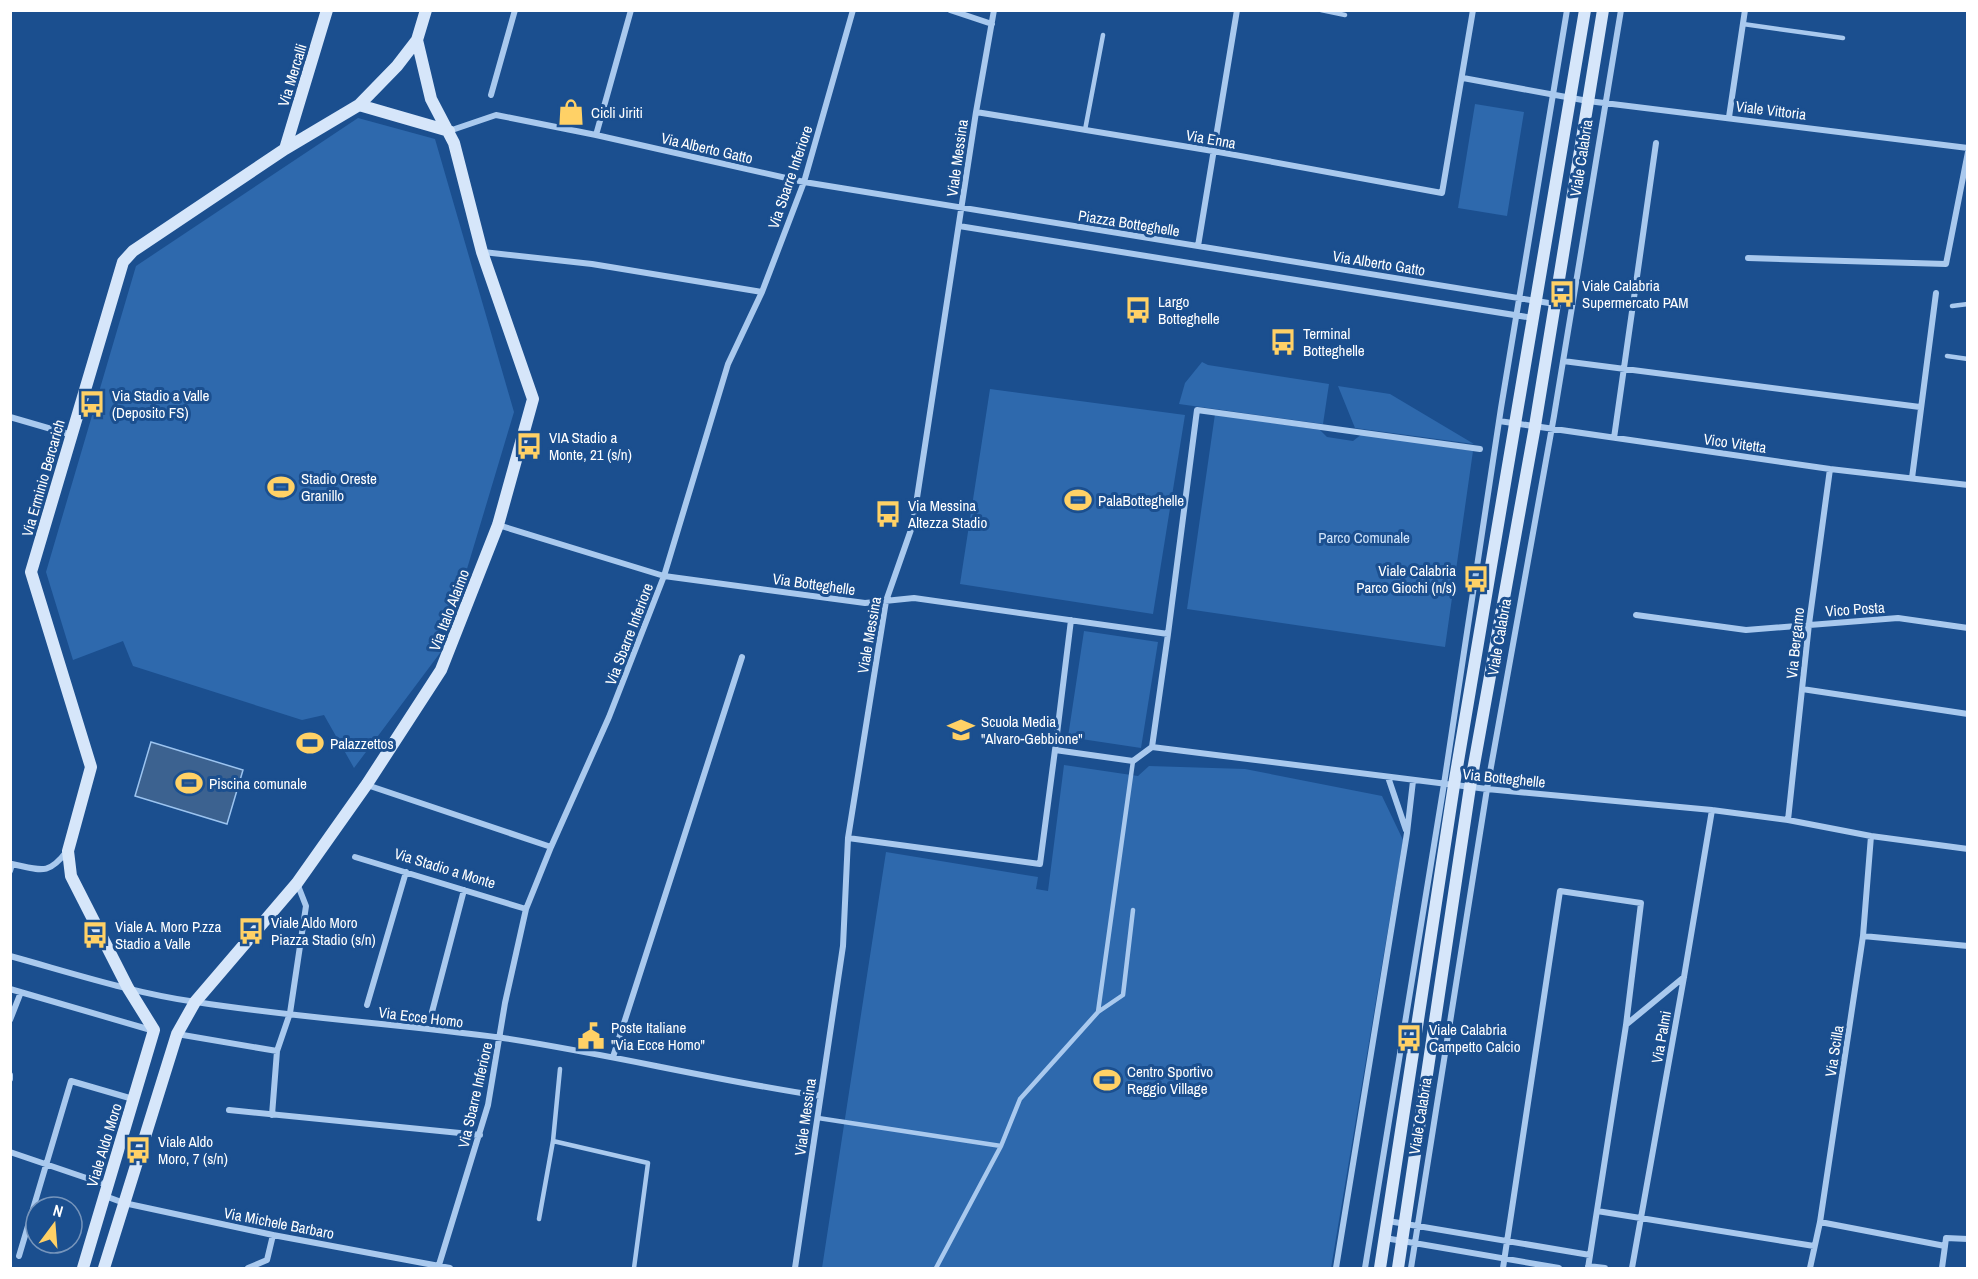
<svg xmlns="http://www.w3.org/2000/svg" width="1978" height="1279" font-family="'Archivo Narrow',sans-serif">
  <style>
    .green { fill: #2e69ad }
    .water { fill: #3c6290; stroke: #9cc4f0; stroke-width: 1.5 }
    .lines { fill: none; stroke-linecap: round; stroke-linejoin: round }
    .lane { stroke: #a9c9ee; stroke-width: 4.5 }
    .street { stroke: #a9c9ee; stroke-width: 6 }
    .secondary { stroke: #d6e6fa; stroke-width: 12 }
    .labels { text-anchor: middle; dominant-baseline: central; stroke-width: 6; stroke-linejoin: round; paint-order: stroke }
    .street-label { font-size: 15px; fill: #fff; stroke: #1b4f8f }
    .poi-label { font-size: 15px; fill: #fff; stroke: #1b4f8f; text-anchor: start }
    .park-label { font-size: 15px; fill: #cfe3fa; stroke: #1b4f8f }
  </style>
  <rect width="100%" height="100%" fill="#1b4f8f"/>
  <!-- green -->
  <path class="green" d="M1475,104L1524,112L1507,216L1458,208Z
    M358,118L435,139L514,412L443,649L354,768L324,715L302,720L133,666L123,641L73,660L46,572L136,266Z
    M1202,362L1208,365L1329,384L1323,424L1179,404L1185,383Z
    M1338,386L1390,394L1474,444L1355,428Z
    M990,389L1185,415L1153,614L960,584Z
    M1215,414L1320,430L1327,437L1353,441L1362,434L1473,451L1445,647L1187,609Z
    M1084,631L1158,642L1141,748L1068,737Z
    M1064,765L1138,776L1149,766L1245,769L1382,796L1403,840L1331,1268H822L886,852L1038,877L1036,889L1048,891Z"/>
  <!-- water -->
  <path class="water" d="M151,742L243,770L227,824L135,796Z"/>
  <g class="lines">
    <!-- lane -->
    <path class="lane" d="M1321,10L1345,15
      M1743,24L1843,38
      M1085,130L1103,35
      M1952,306L1968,304
      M1947,356L1968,359
      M1098,1012L1123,995L1133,910
      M818,1118L1001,1146L1020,1099L1098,1012L1133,761
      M553,1141L648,1163L634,1268
      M539,1219L553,1141L560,1069
      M936,1268L1001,1146"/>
    <!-- street -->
    <path class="street" d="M950,10L992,24
      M1463,78L1588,101L1968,148
      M491,95L515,10
      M976,112L1213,151L1442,193L1473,10
      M1729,117L1745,10
      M449,131L496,115L596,135L804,182L1555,304
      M596,135L631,10
      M959,226L1533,318
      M1198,246L1237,10
      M483,252L592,264L762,292
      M1748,258L1946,264L1968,152
      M1563,361L1920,407
      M10,417L72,435
      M1499,421L1830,469L1968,485
      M1614,438L1656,143
      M1912,478L1936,293
      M498,525L664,576L865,603L914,598L1168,634L1152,747L1487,789L1712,810L1788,820L1871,836L1968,849
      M1636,615L1746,630L1898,618L1968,628
      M1071,620L1055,750L1133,761L1152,747
      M1168,634L1197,410L1480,449
      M1802,689L1968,714
      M1388,777L1406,830
      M367,785L551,847
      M1788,820L1809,624L1830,469
      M848,838L1040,864L1055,750
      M355,857L526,909
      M10,871L12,864C41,870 48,876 67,851
      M1863,936L1968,946
      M10,956C72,973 133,993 196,1002C297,1018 401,1024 503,1038C609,1054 713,1080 820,1096
      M10,989L151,1030
      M367,1005L406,872
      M432,1012L464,890
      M10,1020L21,992
      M1627,1024L1684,977
      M177,1034L277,1051L290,1013L306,906L297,883
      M613,1057L742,657
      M10,1075V1079
      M229,1110L480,1135
      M272,1115L277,1051
      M10,1152L107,1185
      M105,1196L124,1203L273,1235L450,1268
      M1597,1211L1814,1246
      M1388,1221L1590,1255
      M1820,1222L1945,1246L1942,1268
      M1385,1238L1559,1268
      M1945,1246L1946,1238L1968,1239
      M19,1256L71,1081L133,1099
      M1588,1266L1605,1268
      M248,1268L267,1260L273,1235
      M438,1268L488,1105L505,1003L526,909L551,847L609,717L664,576L728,364L762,292L804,182L853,10
      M795,1268L843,946L848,838L886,601L913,524L976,112L994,10
      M1336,1268L1407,833L1413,781
      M1365,1268L1444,784L1501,408L1567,10
      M1411,1268L1487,789L1554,416L1621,10
      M1503,1268L1560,891L1641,903L1626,1025L1588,1268
      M1632,1268L1684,977L1712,810
      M1810,1268L1820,1222L1863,936L1871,836"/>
    <!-- secondary -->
    <path class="secondary" d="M359,105L449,131
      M285,149L327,10
      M154,1030L128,988L71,876L68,851L91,767L31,572L123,262L133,251L285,149L359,105L397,66L417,40L426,10
      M83,1268L154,1030
      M104,1268L177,1034L195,1002L297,883L367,784L441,670L498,525L533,399L482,252L454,143L431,99L417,40
      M1380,1268L1454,785L1585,10
      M1398,1268L1470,787L1535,426L1603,10"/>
  </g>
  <!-- icons -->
  <defs>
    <symbol id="shop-bare" viewBox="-9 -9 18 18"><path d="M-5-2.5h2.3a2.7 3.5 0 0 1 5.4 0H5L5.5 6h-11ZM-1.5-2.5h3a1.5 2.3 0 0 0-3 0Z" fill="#ffd166" stroke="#1b4f8f" stroke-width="2.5" paint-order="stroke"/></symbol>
    <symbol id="bus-bare" viewBox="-9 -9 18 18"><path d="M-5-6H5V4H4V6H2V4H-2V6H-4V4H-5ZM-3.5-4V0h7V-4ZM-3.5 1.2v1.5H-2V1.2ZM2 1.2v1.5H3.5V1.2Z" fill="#ffd166" stroke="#1b4f8f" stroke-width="2.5" paint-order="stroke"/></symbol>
    <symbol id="stadium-bare" viewBox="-9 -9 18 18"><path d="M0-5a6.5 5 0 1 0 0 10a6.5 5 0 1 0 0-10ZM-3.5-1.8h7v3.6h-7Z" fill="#ffd166" stroke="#1b4f8f" stroke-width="2.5" paint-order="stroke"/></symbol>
    <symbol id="school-bare" viewBox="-9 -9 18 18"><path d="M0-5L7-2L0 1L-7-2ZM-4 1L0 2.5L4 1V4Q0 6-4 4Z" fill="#ffd166" stroke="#1b4f8f" stroke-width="2.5" paint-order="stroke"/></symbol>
    <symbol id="civic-bare" viewBox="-9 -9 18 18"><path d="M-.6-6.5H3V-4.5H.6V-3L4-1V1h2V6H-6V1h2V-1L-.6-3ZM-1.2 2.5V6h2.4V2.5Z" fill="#ffd166" stroke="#1b4f8f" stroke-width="2.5" paint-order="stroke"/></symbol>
  </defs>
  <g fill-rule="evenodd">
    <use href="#shop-bare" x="552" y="93" width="38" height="38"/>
    <use href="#bus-bare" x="1543" y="275" width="38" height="38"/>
    <use href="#bus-bare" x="1119" y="291" width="38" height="38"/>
    <use href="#bus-bare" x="1264" y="323" width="38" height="38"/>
    <use href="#bus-bare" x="73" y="385" width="38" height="38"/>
    <use href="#bus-bare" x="510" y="427" width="38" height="38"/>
    <use href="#stadium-bare" x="262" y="468" width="38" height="38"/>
    <use href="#stadium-bare" x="1059" y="481" width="38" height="38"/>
    <use href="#bus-bare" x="869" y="495" width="38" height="38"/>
    <use href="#bus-bare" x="1457" y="560" width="38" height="38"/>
    <use href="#school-bare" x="942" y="711" width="38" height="38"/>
    <use href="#stadium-bare" x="291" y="724" width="38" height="38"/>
    <use href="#stadium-bare" x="170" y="764" width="38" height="38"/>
    <use href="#bus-bare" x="232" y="912" width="38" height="38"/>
    <use href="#bus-bare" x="76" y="916" width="38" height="38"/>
    <use href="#civic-bare" x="572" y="1017" width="38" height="38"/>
    <use href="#bus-bare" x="1390" y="1019" width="38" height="38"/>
    <use href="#stadium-bare" x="1088" y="1061" width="38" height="38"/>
    <use href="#bus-bare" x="119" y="1131" width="38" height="38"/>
  </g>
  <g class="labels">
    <!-- street labels -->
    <g class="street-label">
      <text transform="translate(292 75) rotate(-73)">Via Mercalli</text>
      <text transform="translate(1771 110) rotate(7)">Viale Vittoria</text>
      <text transform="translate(1211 139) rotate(10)">Via Enna</text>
      <text transform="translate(707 148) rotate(13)">Via Alberto Gatto</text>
      <text transform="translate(957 158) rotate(-82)">Viale Messina</text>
      <text transform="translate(1581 158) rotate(-81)">Viale Calabria</text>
      <text transform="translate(790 177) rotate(-71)">Via Sbarre Inferiore</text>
      <text transform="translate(1129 223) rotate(9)">Piazza Botteghelle</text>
      <text transform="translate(1379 263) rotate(9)">Via Alberto Gatto</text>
      <text transform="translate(1735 443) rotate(8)">Vico Vitetta</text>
      <text transform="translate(43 478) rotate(-74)">Via Erminio Bercarich</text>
      <text transform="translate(814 584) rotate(8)">Via Botteghelle</text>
      <text transform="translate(1855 609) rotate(-4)">Vico Posta</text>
      <text transform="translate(449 610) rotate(-69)">Via Italo Alaimo</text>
      <text transform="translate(629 634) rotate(-69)">Via Sbarre Inferiore</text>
      <text transform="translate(869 635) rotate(-80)">Viale Messina</text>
      <text transform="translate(1499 637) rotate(-80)">Viale Calabria</text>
      <text transform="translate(1795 643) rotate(-84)">Via Bergamo</text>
      <text transform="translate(1504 778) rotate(6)">Via Botteghelle</text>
      <text transform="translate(445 868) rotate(17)">Via Stadio a Monte</text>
      <text transform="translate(421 1017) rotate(7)">Via Ecce Homo</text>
      <text transform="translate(1661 1037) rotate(-80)">Via Palmi</text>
      <text transform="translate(1834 1051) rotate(-81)">Via Scilla</text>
      <text transform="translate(475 1095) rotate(-77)">Via Sbarre Inferiore</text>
      <text transform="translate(1420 1116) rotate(-81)">Viale Calabria</text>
      <text transform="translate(805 1117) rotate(-82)">Viale Messina</text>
      <text transform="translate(104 1145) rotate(-73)">Viale Aldo Moro</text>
      <text transform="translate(279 1223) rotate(11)">Via Michele Barbaro</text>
    </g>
    <!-- poi labels -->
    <g class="poi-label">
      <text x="591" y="112">Cicli Jiriti</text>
      <text x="1582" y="285">Viale Calabria<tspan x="1582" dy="17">Supermercato PAM</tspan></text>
      <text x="1158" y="301">Largo<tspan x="1158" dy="17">Botteghelle</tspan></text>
      <text x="1303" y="333">Terminal<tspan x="1303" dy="17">Botteghelle</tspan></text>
      <text x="112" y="395">Via Stadio a Valle<tspan x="112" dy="17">(Deposito FS)</tspan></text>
      <text x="549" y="437">VIA Stadio a<tspan x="549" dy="17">Monte, 21 (s/n)</tspan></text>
      <text x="301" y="478">Stadio Oreste<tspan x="301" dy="17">Granillo</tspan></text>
      <text x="1098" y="500">PalaBotteghelle</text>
      <text x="908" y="505">Via Messina<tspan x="908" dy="17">Altezza Stadio</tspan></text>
      <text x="1456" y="570" text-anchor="end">Viale Calabria<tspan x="1456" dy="17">Parco Giochi (n/s)</tspan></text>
      <text x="981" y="721">Scuola Media<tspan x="981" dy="17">"Alvaro-Gebbione"</tspan></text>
      <text x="330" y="743">Palazzettos</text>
      <text x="209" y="783">Piscina comunale</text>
      <text x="271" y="922">Viale Aldo Moro<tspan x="271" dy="17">Piazza Stadio (s/n)</tspan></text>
      <text x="115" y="926">Viale A. Moro P.zza<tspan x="115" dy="17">Stadio a Valle</tspan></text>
      <text x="611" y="1027">Poste Italiane<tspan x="611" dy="17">"Via Ecce Homo"</tspan></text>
      <text x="1429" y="1029">Viale Calabria<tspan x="1429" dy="17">Campetto Calcio</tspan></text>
      <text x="1127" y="1071">Centro Sportivo<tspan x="1127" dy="17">Reggio Village</tspan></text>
      <text x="158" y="1141">Viale Aldo<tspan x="158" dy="17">Moro, 7 (s/n)</tspan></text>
    </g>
    <!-- park labels -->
    <g class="park-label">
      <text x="1364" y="537">Parco Comunale</text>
    </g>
  </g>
  <!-- border -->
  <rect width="1978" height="1279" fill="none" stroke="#ffffff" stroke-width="24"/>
  <!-- north arrow -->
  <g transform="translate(54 1225) rotate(16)"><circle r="28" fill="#1b4f8f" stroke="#7695bc" stroke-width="1.5"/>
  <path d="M0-4.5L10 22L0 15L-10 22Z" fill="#ffd166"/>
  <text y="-9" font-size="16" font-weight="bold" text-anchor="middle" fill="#ffffff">N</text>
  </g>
</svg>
